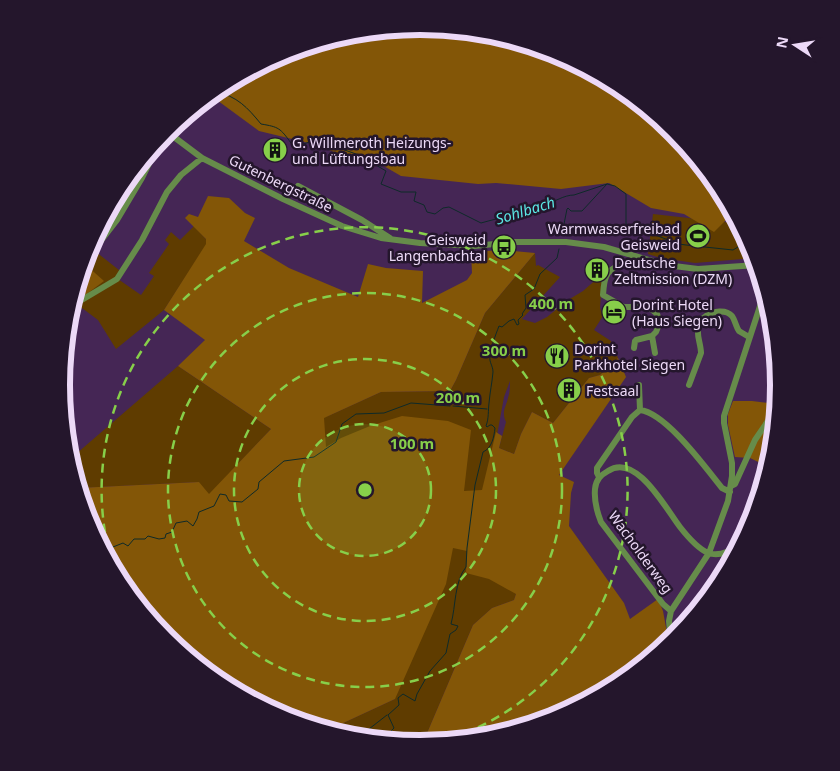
<svg xmlns="http://www.w3.org/2000/svg" width="840" height="771" font-family="'Noto Sans',sans-serif">
  <style>
    .green { fill: #5f3c00 }
    .forest { fill: #835607 }
    .lines { fill: none; stroke-linecap: round; stroke-linejoin: round }
    .stream { stroke: #0e2a29; stroke-width: 1 }
    .minor { stroke: #668c4a; stroke-width: 6 }
    .ring { fill: none; stroke: #87cf4a; stroke-width: 2.5; stroke-dasharray: 9 6 }
    .labels { text-anchor: middle; dominant-baseline: central; stroke-width: 5; stroke-linejoin: round; paint-order: stroke }
    .poi-label { font-size: 14px; fill: #ecd9f7; stroke: #24162c; text-anchor: start }
    .street-label { font-size: 14px; fill: #ecd9f7; stroke: #24162c }
    .water-label { font-size: 15px; font-style: italic; fill: #5be7e4; stroke: #24162c }
    .rim { fill: none; stroke: #ecd9f7; stroke-width: 6 }
    .centre { fill: #87cf4a; stroke: #24162c; stroke-width: 2.5 }
    .ring-label { font-size: 15px; text-anchor: middle; font-weight: bold; fill: #87cf4a; stroke: #24162c; stroke-width: 5; stroke-linejoin: round; paint-order: stroke }
  </style>
  <rect width="100%" height="100%" fill="#452655"/>
  <!-- green -->
  <path class="green" d="M653,214L733,223L737,221L752,248L755,258L695,263L661,258L648,254Z
    M194,226L206,239L207,244L164,310L116,349L98,320L74,302L71,304L76,288L84,295L85,265L82,269L90,245L91,248L119,270L118,279L141,295L154,276L149,273L169,244L165,240L171,232L180,240Z
    M535,253L536,266L538,265L560,277L522,319L535,323L547,317L568,300L583,291L599,277L602,280L600,308L603,316L594,330L611,341L618,358L600,375L589,378L553,423L532,412L521,434L514,454L499,448L506,422C501,412 506,407 508,398C510,392 510,386 510,381L504,397L495,446L516,594L514,600L492,608L473,625L422,745L350,738L326,731L395,699L218,536L199,482L78,488L69,460L178,366L271,429L224,479L289,425L328,416L381,392L450,391L456,380L485,313Z"/>
  <!-- forest -->
  <path class="forest" d="M420,26L490,33L506,38L508,45L539,48L558,54L620,87L674,132L719,186L733,213L714,232L684,214L651,208L609,183L561,189L496,183L478,184L401,176L382,165L370,167L317,145L259,131L210,95L221,87L283,53L350,33Z
    M208,196L229,198L245,213L255,218L244,241L289,268L358,297L368,264L386,268L423,271L422,303L467,280L472,273L471,252L501,250L535,253L485,313L456,380L450,391L381,392L324,418L326,447L341,438L370,426L402,416L448,421L471,430L464,491L482,490L496,432L502,436L499,448L514,454L521,434L532,412L553,423L589,378L600,375L618,358L626,377L559,475L574,482L571,493L569,526L624,603L630,619L658,599L663,611L669,644L619,684L557,718L490,738L422,745L473,625L492,608L514,600L516,594L489,579L466,573L467,551L453,548L446,584L395,699L326,731L282,717L220,684L166,639L121,585L98,542L105,538L91,528L88,523L78,488L199,482L209,494L271,429L178,366L205,340L164,310L206,244V239L185,218L189,214L198,217Z
    M86,265L104,281L84,296L76,288L82,269Z
    M733,401H752L777,404L772,456L769,467L750,458L735,457L728,425V414Z"/>
  <g class="lines">
    <!-- stream -->
    <path class="stream" d="M215,91C238,97 247,107 261,124C279,127 280,128 291,143L300,145L316,140L359,155L386,171L381,184L401,192H416L414,201L424,205L427,212L435,214L443,208L449,207L481,223C502,217 524,213 545,205C554,202 564,195 574,195L607,184L615,186L626,194V224L679,244L686,245L733,250L743,244
      M562,234L567,209L568,208L571,211H582L607,184
      M453,406L487,409
      M103,551L123,543L128,546L134,539H145L148,536L159,539L165,538L166,534L172,532L176,523L187,521L193,526L197,519L199,512L214,506L220,494L226,495L229,501L242,502L258,489L259,482L284,461L314,457L336,442L342,424L356,414L384,413L411,403L450,406
      M363,739L369,729L387,715
      M388,742L390,732L394,728L388,715L399,705L398,698L403,694L415,701L417,694L430,671L446,653L450,634L456,630L458,626L451,624C456,606 454,582 466,567L467,548L475,485L483,452C492,448 494,437 495,428L492,425H490L487,427L486,426C489,418 488,411 489,403C490,392 492,383 493,372C493,366 489,362 490,357C490,349 496,334 499,326L502,327L509,321L514,319L517,325L519,324L518,320L523,315L522,314L526,308L525,295L534,289L540,274L557,258L559,249"/>
    <!-- minor -->
    <path class="minor" d="M166,131L202,158L283,199L342,226L381,238L420,243L474,246L514,242H566L604,247L666,265L698,269L757,265
      M298,186L362,220L390,238
      M83,264L117,220L142,178L162,137
      M71,306L75,304L117,279L142,240L167,192L181,175L202,158
      M652,336L655,353
      M634,348L635,341L636,340L652,336L656,332L660,322L657,314L649,307H624L603,295C604,283 604,271 618,266C620,265 623,263 625,264C633,264 635,268 645,267L648,260
      M639,385L640,410C666,413 705,467 722,488L730,492
      M689,385L701,353C701,345 697,337 698,329C698,323 701,319 706,316C713,311 726,309 732,316C735,320 736,327 739,331C742,333 746,335 749,337
      M599,477L597,473V468L632,417L640,410
      M731,486L735,484L755,440L774,412L777,411
      M671,611L663,604L601,522C597,512 594,500 595,489C596,479 601,475 608,471C636,452 666,509 680,527C687,536 697,548 708,553C720,557 731,551 740,545
      M671,642L669,621L671,611L709,553L728,501L732,476V463L724,423V416L765,291"/>
  </g>
  <!-- distance rings -->
  <circle cx="365" cy="490" r="66" fill="#87cf4a" fill-opacity=".12"/>
  <g class="ring">
    <circle cx="365" cy="490" r="66"/>
    <circle cx="365" cy="490" r="131"/>
    <circle cx="365" cy="490" r="197"/>
    <path d="M116 576A263 263 0 1 1 437 743"/>
  </g>
  <!-- icons -->
  <defs>
    <symbol id="building-disc" viewBox="-11 -11 22 22"><circle r="9.5" fill="#87cf4a" stroke="#24162c"/><path d="M-4-6H4V6H1V3H-1V6H-4ZM-2.5-4.3h1.7v1.8h-1.7ZM.8-4.3h1.7v1.8H.8ZM-2.5-1h1.7V.8h-1.7ZM.8-1h1.7V.8H.8Z" fill="#111"/></symbol>
    <symbol id="stadium-disc" viewBox="-11 -11 22 22"><circle r="9.5" fill="#87cf4a" stroke="#24162c"/><path d="M0-5a6.5 5 0 1 0 0 10a6.5 5 0 1 0 0-10ZM-3.5-1.8h7v3.6h-7Z" fill="#111"/></symbol>
    <symbol id="bus-disc" viewBox="-11 -11 22 22"><circle r="9.5" fill="#87cf4a" stroke="#24162c"/><path d="M-5-6H5V4H4V6H2V4H-2V6H-4V4H-5ZM-3.5-4V0h7V-4ZM-3.5 1.2v1.5H-2V1.2ZM2 1.2v1.5H3.5V1.2Z" fill="#111"/></symbol>
    <symbol id="hotel-disc" viewBox="-11 -11 22 22"><circle r="9.5" fill="#87cf4a" stroke="#24162c"/><path d="M-6-4.5h1.5V1H6V5H4.5V3h-9V5H-6ZM-4 0a1.8 1.8 0 1 1 3.6 0ZM.5 0V-2.5h3Q6-2.5 6 0Z" fill="#111"/></symbol>
    <symbol id="restaurant-disc" viewBox="-11 -11 22 22"><circle r="9.5" fill="#87cf4a" stroke="#24162c"/><path d="M-5-6h1v4h1v-4h1v4h1v-4h1v5L-1.5 .5V6h-2V.5L-5-1ZM5-6V6H3V1.5H1.5Q1.5-4 5-6Z" fill="#111"/></symbol>
  </defs>
  <g fill-rule="evenodd">
    <use href="#building-disc" x="261" y="136" width="28" height="28"/>
    <use href="#stadium-disc" x="684" y="222" width="28" height="28"/>
    <use href="#bus-disc" x="490" y="233" width="28" height="28"/>
    <use href="#building-disc" x="583" y="256" width="28" height="28"/>
    <use href="#hotel-disc" x="600" y="298" width="28" height="28"/>
    <use href="#restaurant-disc" x="543" y="342" width="28" height="28"/>
    <use href="#building-disc" x="555" y="376" width="28" height="28"/>
  </g>
  <g class="labels">
    <!-- poi labels -->
    <g class="poi-label">
      <text x="292" y="142">G. Willmeroth Heizungs-<tspan x="292" dy="16">und Lüftungsbau</tspan></text>
      <text x="680" y="228" text-anchor="end">Warmwasserfreibad<tspan x="680" dy="16">Geisweid</tspan></text>
      <text x="486" y="239" text-anchor="end">Geisweid<tspan x="486" dy="16">Langenbachtal</tspan></text>
      <text x="614" y="262">Deutsche<tspan x="614" dy="16">Zeltmission (DZM)</tspan></text>
      <text x="632" y="304">Dorint Hotel<tspan x="632" dy="16">(Haus Siegen)</tspan></text>
      <text x="574" y="348">Dorint<tspan x="574" dy="16">Parkhotel Siegen</tspan></text>
      <text x="586" y="390">Festsaal</text>
    </g>
    <!-- street labels -->
    <g class="street-label">
      <text transform="translate(281 183) rotate(26)">Gutenbergstraße</text>
      <text transform="translate(641 552) rotate(54)">Wacholderweg</text>
    </g>
    <!-- water labels -->
    <g class="water-label">
      <text transform="translate(525 210) rotate(-17)">Sohlbach</text>
    </g>
  </g>
  <!-- crop -->
  <path d="M0 0H840V771H0ZM70 385a350 350 0 1 1 700 0a350 350 0 1 1-700 0Z" fill="#24162c" fill-rule="evenodd"/>
  <path class="rim" d="M70 385a350 350 0 1 1 700 0a350 350 0 1 1-700 0Z"/>
  <circle cx="365" cy="490" r="8" class="centre"/>
  <g class="ring-label">
    <text x="551" y="309">400 m</text>
    <text x="504" y="356">300 m</text>
    <text x="458" y="403">200 m</text>
    <text x="412" y="449">100 m</text>
  </g>
  <!-- north arrow -->
  <g transform="translate(795 45) rotate(282)" stroke="#24162c" stroke-width="4" paint-order="stroke">
  <path d="M0-4L9 19L0 12L-9 19Z" fill="#ecd9f7"/>
  <text y="-8" font-size="14" font-weight="bold" text-anchor="middle" fill="#ecd9f7">N</text>
  </g>
</svg>
